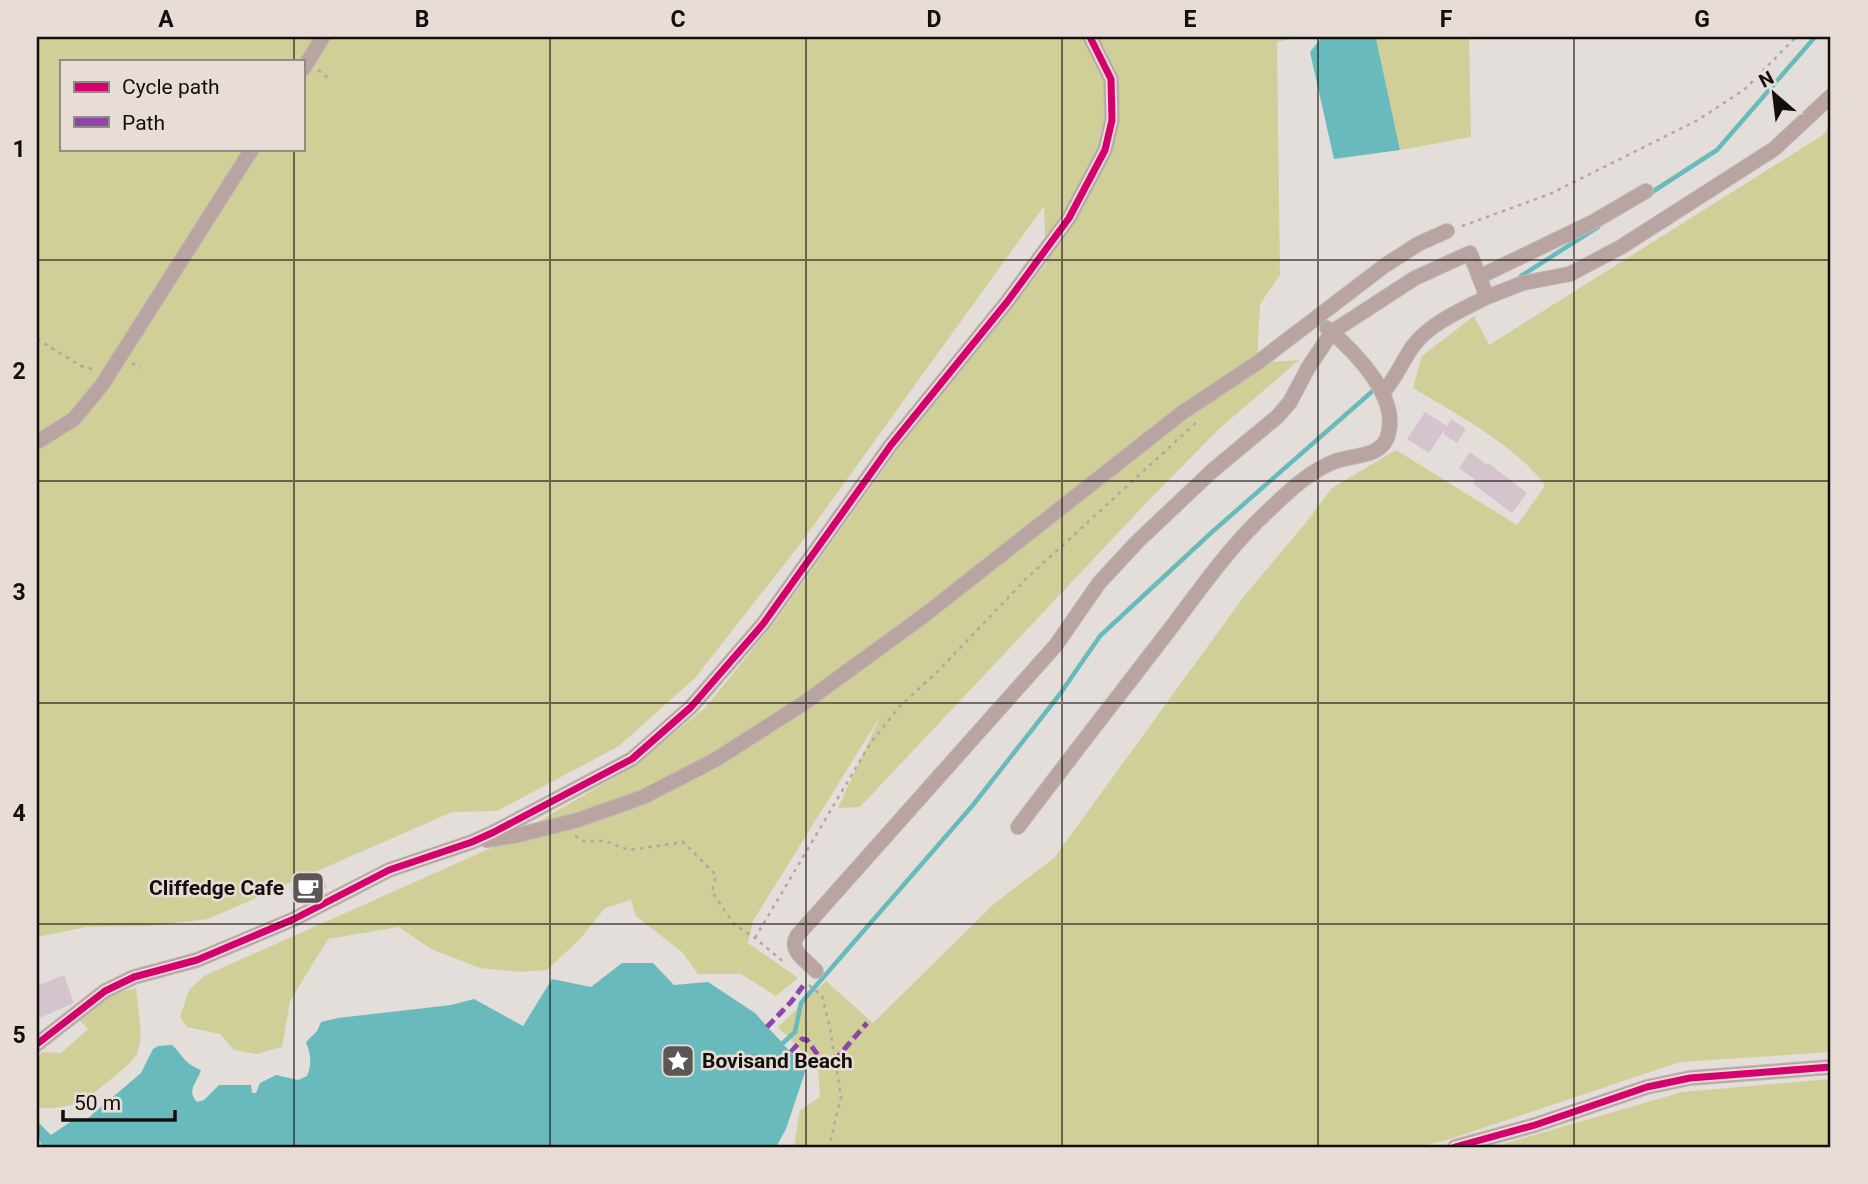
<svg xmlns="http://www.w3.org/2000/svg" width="1868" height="1184" font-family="Roboto,sans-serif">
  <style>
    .green { fill: #d0cf97; fill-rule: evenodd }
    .water { fill: #68babd }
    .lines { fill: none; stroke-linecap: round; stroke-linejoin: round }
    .stream { stroke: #68babd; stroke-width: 4.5 }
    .building { fill: #d5c3cd }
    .minor-casing { stroke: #beb9b6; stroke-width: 16 }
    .path { stroke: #b4a6a4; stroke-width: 2.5; stroke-dasharray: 3.5 5; stroke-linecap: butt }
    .minor { stroke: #baa4a1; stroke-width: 14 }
    .quiet { stroke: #8e44ad; stroke-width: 5; stroke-dasharray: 10 5; stroke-linecap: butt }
    .cycleway-casing { stroke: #e8ddd6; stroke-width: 11 }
    .cycleway { stroke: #d6006c; stroke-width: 7 }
    .grid { fill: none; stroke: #130f0d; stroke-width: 2; stroke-opacity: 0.55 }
    .labels { text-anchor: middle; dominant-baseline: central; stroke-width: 5; stroke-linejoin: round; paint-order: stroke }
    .poi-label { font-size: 21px; font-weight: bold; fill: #130f0d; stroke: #e8ddd6; text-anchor: end }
    .neatline { fill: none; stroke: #130f0d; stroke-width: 2.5 }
    .grid-label { font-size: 23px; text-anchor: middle; font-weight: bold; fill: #130f0d }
  </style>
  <rect width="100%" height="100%" fill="#e4deda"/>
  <!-- green -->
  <path class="green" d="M37,37H1297L1277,42L1280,275L1260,304L1257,363L1299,360L1219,429L1149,500L860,807L838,808L881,715L753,921L748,943L798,978L776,996L741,974H698L682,952L636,916L631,900L605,908L580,939L547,970L519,972L480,968L431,949L399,927L328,939L290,1001L282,1047L256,1054L234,1050L220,1034L187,1027L180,1017L189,990L204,976L500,844L631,768L705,708L775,622L902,444L1046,264L1044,206L801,543L695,678L619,746L497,811L452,812L208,919L147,926L87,927L37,937ZM61,61H303V149H61Z
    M1374,37H1469L1471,137L1400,150Z
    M1831,124V1052L1680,1062L1444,1141L1416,1147H794L800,1110L820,1097L818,1067L778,1027L826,981L873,1023L995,903L1054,858L1245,595L1304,525L1332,488L1396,450L1517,525L1545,486C1520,448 1453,412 1413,388L1422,356L1474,316L1489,345L1823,135Z
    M136,988C137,1007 145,1036 137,1054C132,1064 88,1099 77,1103C65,1107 52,1109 39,1108L37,1112V1059L42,1052L61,1053L88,1029L79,1020L114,994Z
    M1831,1079V1147H1493L1682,1092Z"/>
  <!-- water -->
  <path class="water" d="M1322,37H1374L1376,39L1400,150L1334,159L1310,52Z
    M622,963H653L674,985L708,982L755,1013L806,1069L786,1129L776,1147H42L37,1132L38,1122L51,1135L76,1118L87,1119L141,1073L153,1049L158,1046L172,1045C186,1058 181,1061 201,1070C197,1083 186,1090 197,1102L204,1100L219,1085H251L252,1093H256L260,1083L276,1075L298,1080L307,1076C312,1064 311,1055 306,1042L317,1031L321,1022L338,1018L451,1005L474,999L523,1026L552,979L591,987Z"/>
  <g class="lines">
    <!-- stream -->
    <path class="stream" d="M1649,194L1717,150L1815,37
      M1521,276L1598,227
      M783,1043L795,1032L801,1003L973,805L1060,694L1100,636L1212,532L1375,389"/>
  </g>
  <!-- building -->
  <path class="building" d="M1425,412L1447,426L1429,453L1407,439Z
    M1451,419L1466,429L1457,443L1443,434Z
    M1470,452L1487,465L1488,463L1527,493L1512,513L1473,484L1476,480L1459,468Z
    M321,874L327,887L296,901L290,888Z
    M64,975L74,1003L37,1019V986Z"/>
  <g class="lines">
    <defs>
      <path id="minor" d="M303,69L323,37
        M1479,277L1593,222L1646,191
        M1383,392C1396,379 1402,361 1413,346C1430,323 1462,310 1487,297
        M37,442L74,419L102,385L252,149
        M1018,827C1067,762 1117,698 1167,633C1199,591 1229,547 1268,511C1288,492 1309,471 1336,461C1352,455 1380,457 1387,438C1402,398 1354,351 1327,328
        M487,840L518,835L578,820L643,797L715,760L804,703L926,614L1183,412L1257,363L1384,266L1418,244L1447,231
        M816,971C807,961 788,951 797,936L1056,645L1099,583L1138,541L1212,471L1278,416L1290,402L1308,368L1332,332L1415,278L1470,253L1487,297L1523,283L1570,274L1621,247L1774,149L1831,96
        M37,1044L105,991L134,977L197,960L294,919L389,870L472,842L494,832L632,759L691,707L763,624L891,445L1007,302L1069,218L1105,150L1112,120L1111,79L1090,37
        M1455,1147L1535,1125L1647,1087L1690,1078L1831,1067"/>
    </defs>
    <!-- minor casing -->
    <use href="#minor" class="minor-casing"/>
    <!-- path -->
    <path class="path" d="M318,70L331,80
      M1462,226L1550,194L1698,120L1745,89L1796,37
      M37,339L81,366L96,370
      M132,363L140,368
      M575,836L583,841H605L629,850L683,842L716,875L712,892L734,924L755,938L786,964
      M755,938L870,744L900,706L936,673L1026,579L1198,421
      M809,985L822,996L830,1028L841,1097L829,1147"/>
    <!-- minor -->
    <use href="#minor" class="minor"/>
    <!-- quiet -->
    <path class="quiet" d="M767,1027L791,1002L806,982
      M791,1052L802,1039L807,1040L823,1062L835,1060L867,1023"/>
    <defs>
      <path id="cycleway" d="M37,1044L105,991L134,977L197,960L294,919L389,870L472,842L494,832L632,759L691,707L763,624L891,445L1007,302L1069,218L1105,150L1112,120L1111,79L1090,37
        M1455,1147L1535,1125L1647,1087L1690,1078L1831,1067"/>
    </defs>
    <!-- cycleway casing -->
    <use href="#cycleway" class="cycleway-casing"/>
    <!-- cycleway -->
    <use href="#cycleway" class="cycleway"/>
  </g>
  <!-- grid -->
  <path class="grid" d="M294,37V61M550,37V1147M806,37V1147M1062,37V1147M1318,37V1147M1574,37V1147M294,149V1147M37,260H1831M37,481H1831M37,703H1831M37,924H1831"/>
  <!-- icons -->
  <defs>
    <symbol id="cafe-square" viewBox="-11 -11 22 22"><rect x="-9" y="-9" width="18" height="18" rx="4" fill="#5c5755" stroke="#e8ddd6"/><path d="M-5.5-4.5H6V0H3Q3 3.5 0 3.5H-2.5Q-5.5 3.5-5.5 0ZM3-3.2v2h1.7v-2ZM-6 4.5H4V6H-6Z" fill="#fff"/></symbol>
    <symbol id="sight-square" viewBox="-11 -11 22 22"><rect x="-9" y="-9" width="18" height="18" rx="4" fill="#5c5755" stroke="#e8ddd6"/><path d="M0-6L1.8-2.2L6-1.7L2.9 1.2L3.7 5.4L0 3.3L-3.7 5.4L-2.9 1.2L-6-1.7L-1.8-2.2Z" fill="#fff"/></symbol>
  </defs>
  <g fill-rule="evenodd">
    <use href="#cafe-square" x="289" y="869" width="38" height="38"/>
    <use href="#sight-square" x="659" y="1042" width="38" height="38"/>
  </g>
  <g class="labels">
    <!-- poi labels -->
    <g class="poi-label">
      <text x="284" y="888">Cliffedge Cafe</text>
      <text x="702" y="1061" text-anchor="start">Bovisand Beach</text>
    </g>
  </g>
  <!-- border -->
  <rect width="1868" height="1184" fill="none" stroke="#e8ddd6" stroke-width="77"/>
  <!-- legend -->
  <rect x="60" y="60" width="245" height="91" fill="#e8ddd6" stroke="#938b86" stroke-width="2"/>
  <rect x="74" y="82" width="35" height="10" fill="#d6006c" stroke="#938b86" stroke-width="2"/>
  <text x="122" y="94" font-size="21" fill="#130f0d">Cycle path</text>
  <rect x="74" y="117" width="35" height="10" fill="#8e44ad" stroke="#938b86" stroke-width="2"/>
  <text x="122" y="130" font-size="21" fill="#130f0d">Path</text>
  <!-- north arrow -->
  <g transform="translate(1774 94) rotate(332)" stroke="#e8ddd6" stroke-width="5" paint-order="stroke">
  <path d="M0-5L12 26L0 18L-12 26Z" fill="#130f0d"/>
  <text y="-10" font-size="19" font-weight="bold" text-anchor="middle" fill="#130f0d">N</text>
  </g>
  <!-- scale -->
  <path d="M63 1110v10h112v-10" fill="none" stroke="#130f0d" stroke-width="3.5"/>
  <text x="74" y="1110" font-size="21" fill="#130f0d" stroke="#e8ddd6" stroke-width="5" paint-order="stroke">50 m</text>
  <rect x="38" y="38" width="1791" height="1108" class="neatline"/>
  <g class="grid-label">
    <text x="166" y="27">A</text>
    <text x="422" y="27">B</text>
    <text x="678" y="27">C</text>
    <text x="934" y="27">D</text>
    <text x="1190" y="27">E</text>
    <text x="1446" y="27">F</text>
    <text x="1702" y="27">G</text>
    <text x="19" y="157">1</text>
    <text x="19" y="379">2</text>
    <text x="19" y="600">3</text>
    <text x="19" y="821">4</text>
    <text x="19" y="1043">5</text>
  </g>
</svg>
